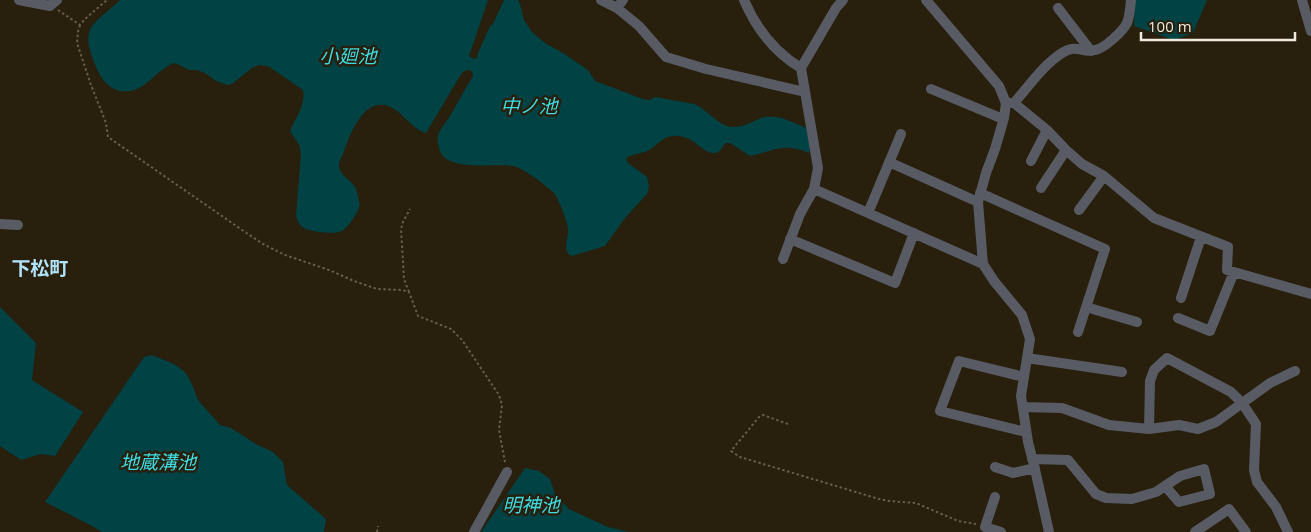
<svg xmlns="http://www.w3.org/2000/svg" width="1311" height="532" font-family="'Open Sans','Noto Sans JP',sans-serif">
  <style>
    .water { fill: #014244 }
    .lines { fill: none; stroke-linecap: round; stroke-linejoin: round }
    .path { stroke: #655d4d; stroke-width: 2; stroke-dasharray: 2.5 2.5; stroke-linecap: butt }
    .street { stroke: #585b64; stroke-width: 10 }
    .labels { text-anchor: middle; dominant-baseline: central; stroke-width: 5; stroke-linejoin: round; paint-order: stroke }
    .water-label { font-size: 19px; font-style: italic; fill: #3cdce2; stroke: #281f0d }
    .neighbourhood-label { font-size: 19px; font-weight: bold; fill: #b1e3f9; stroke: #281f0d }
  </style>
  <rect width="100%" height="100%" fill="#281f0d"/>
  <!-- water -->
  <path class="water" d="M120,0H488L469,56L474,59L477,58L478,53L490,26L493,24L504,0H518L520,4L524,20L532,32L545,43L563,53L588,70L595,81L643,99L650,100L655,97L694,104C707,109 716,124 731,127C742,128 751,122 761,118C776,113 792,122 806,128L810,146L809,153C784,142 774,151 750,156L730,143H726C723,146 721,150 718,152C709,157 698,144 691,140C686,137 678,135 672,136C663,137 658,144 652,148C644,154 634,153 626,158L627,162L647,177L649,186L647,194L625,218L605,246L572,256C561,251 569,238 568,229C567,220 559,200 554,193C548,187 522,167 513,166C494,163 442,173 439,147C438,143 437,138 438,135C440,129 447,121 450,116C458,102 465,89 473,76L472,71L468,70L464,71L460,76L426,133C409,128 402,109 385,105C362,101 350,135 344,151C343,155 339,161 339,165C339,175 350,179 355,187C358,192 358,200 360,205C357,213 350,226 342,231C334,235 307,232 301,226C298,223 297,219 296,215L301,154L299,145L290,131C295,118 306,105 303,90L268,66L259,65L252,68L232,84L227,85L216,81L205,73L197,70H189L175,63C158,68 147,89 130,91C109,94 99,77 93,59C89,48 85,38 92,26C97,19 113,7 120,0Z
    M1135,0H1207L1193,33L1174,40L1134,26Z
    M0,307L36,343L32,380L83,412L55,456L41,454L21,460L0,446Z
    M152,355L174,364L185,372L192,384L198,400L220,425L231,428L256,444L273,452L283,462L287,485L326,519L324,532H102L92,526L45,502L144,357Z
    M525,468L539,471L550,479L555,494L569,509L608,527L629,532H481Z"/>
  <g class="lines">
    <!-- path -->
    <path class="path" d="M58,10L80,25L85,19L107,0
      M80,25L78,32L77,43L91,85L106,123L108,137L245,232L263,244L285,255L329,270L354,281L377,289L402,290L409,292L418,316L451,329L462,340L499,395L502,405L499,430L505,462
      M409,292L404,279L401,229L403,222L410,209
      M788,424L763,415L759,417L731,451L740,457L879,499L889,501L916,503L958,521L976,524
      M377,532L378,526"/>
    <!-- street -->
    <path class="street" d="M19,0L50,6L57,0
      M601,0L617,8L639,26L666,57L706,69L805,92
      M744,0C756,28 774,52 801,68
      M926,0L999,86L1006,103L1004,118L995,149L986,173L978,202L983,264L994,281L1022,315L1030,339L1021,396L1028,442L1034,465L1049,532
      M1302,0L1311,31
      M617,8L623,0
      M1058,8L1091,51
      M931,89L1003,119
      M1006,103H1014L1047,130L1066,150L1082,164L1104,176L1154,218L1228,247L1227,270L1311,294
      M1014,103C1029,86 1043,65 1062,53C1078,43 1081,54 1095,50C1104,49 1123,31 1127,23C1130,16 1130,7 1131,0
      M1031,161L1047,130
      M889,162L978,202
      M1041,188L1066,150
      M814,189L983,264
      M980,193L1105,249L1078,332
      M1079,210L1104,176
      M868,213L901,134
      M0,224L18,225
      M790,239L895,283L914,233
      M783,259L800,214L814,189L818,168L801,68L836,8L843,0
      M1181,298L1201,237
      M1086,307L1137,322
      M1178,318L1210,331L1234,272
      M1027,358L1122,372
      M1024,377L959,361L940,411L1026,432
      M1023,407L1062,408L1109,425L1149,429L1179,425L1198,429L1216,422L1270,383L1295,371
      M1149,429L1150,381L1154,370L1167,358L1231,392L1242,403L1256,424L1254,470L1257,482L1276,507L1288,532
      M1032,459L1068,460L1096,494L1106,498L1132,499L1156,492L1180,476L1204,469L1210,494L1179,502L1165,486
      M995,467L1013,473L1035,468
      M995,497L985,527L1001,532
      M474,532L507,472
      M1195,532L1229,509L1246,532"/>
  </g>
  <g class="labels">
    <!-- water labels -->
    <g class="water-label">
      <text x="348" y="56">小廻池</text>
      <text x="529" y="106">中ノ池</text>
      <text x="158" y="462">地蔵溝池</text>
      <text x="531" y="505">明神池</text>
    </g>
    <!-- neighbourhood labels -->
    <g class="neighbourhood-label">
      <text x="40" y="268">下松町</text>
    </g>
  </g>
  <!-- scale -->
  <path d="M1141 32v8h154v-8" fill="none" stroke="#efe9de" stroke-width="2.5"/>
  <text x="1148" y="32" font-size="15" fill="#efe9de" stroke="#281f0d" stroke-width="4" paint-order="stroke">100 m</text>
</svg>
